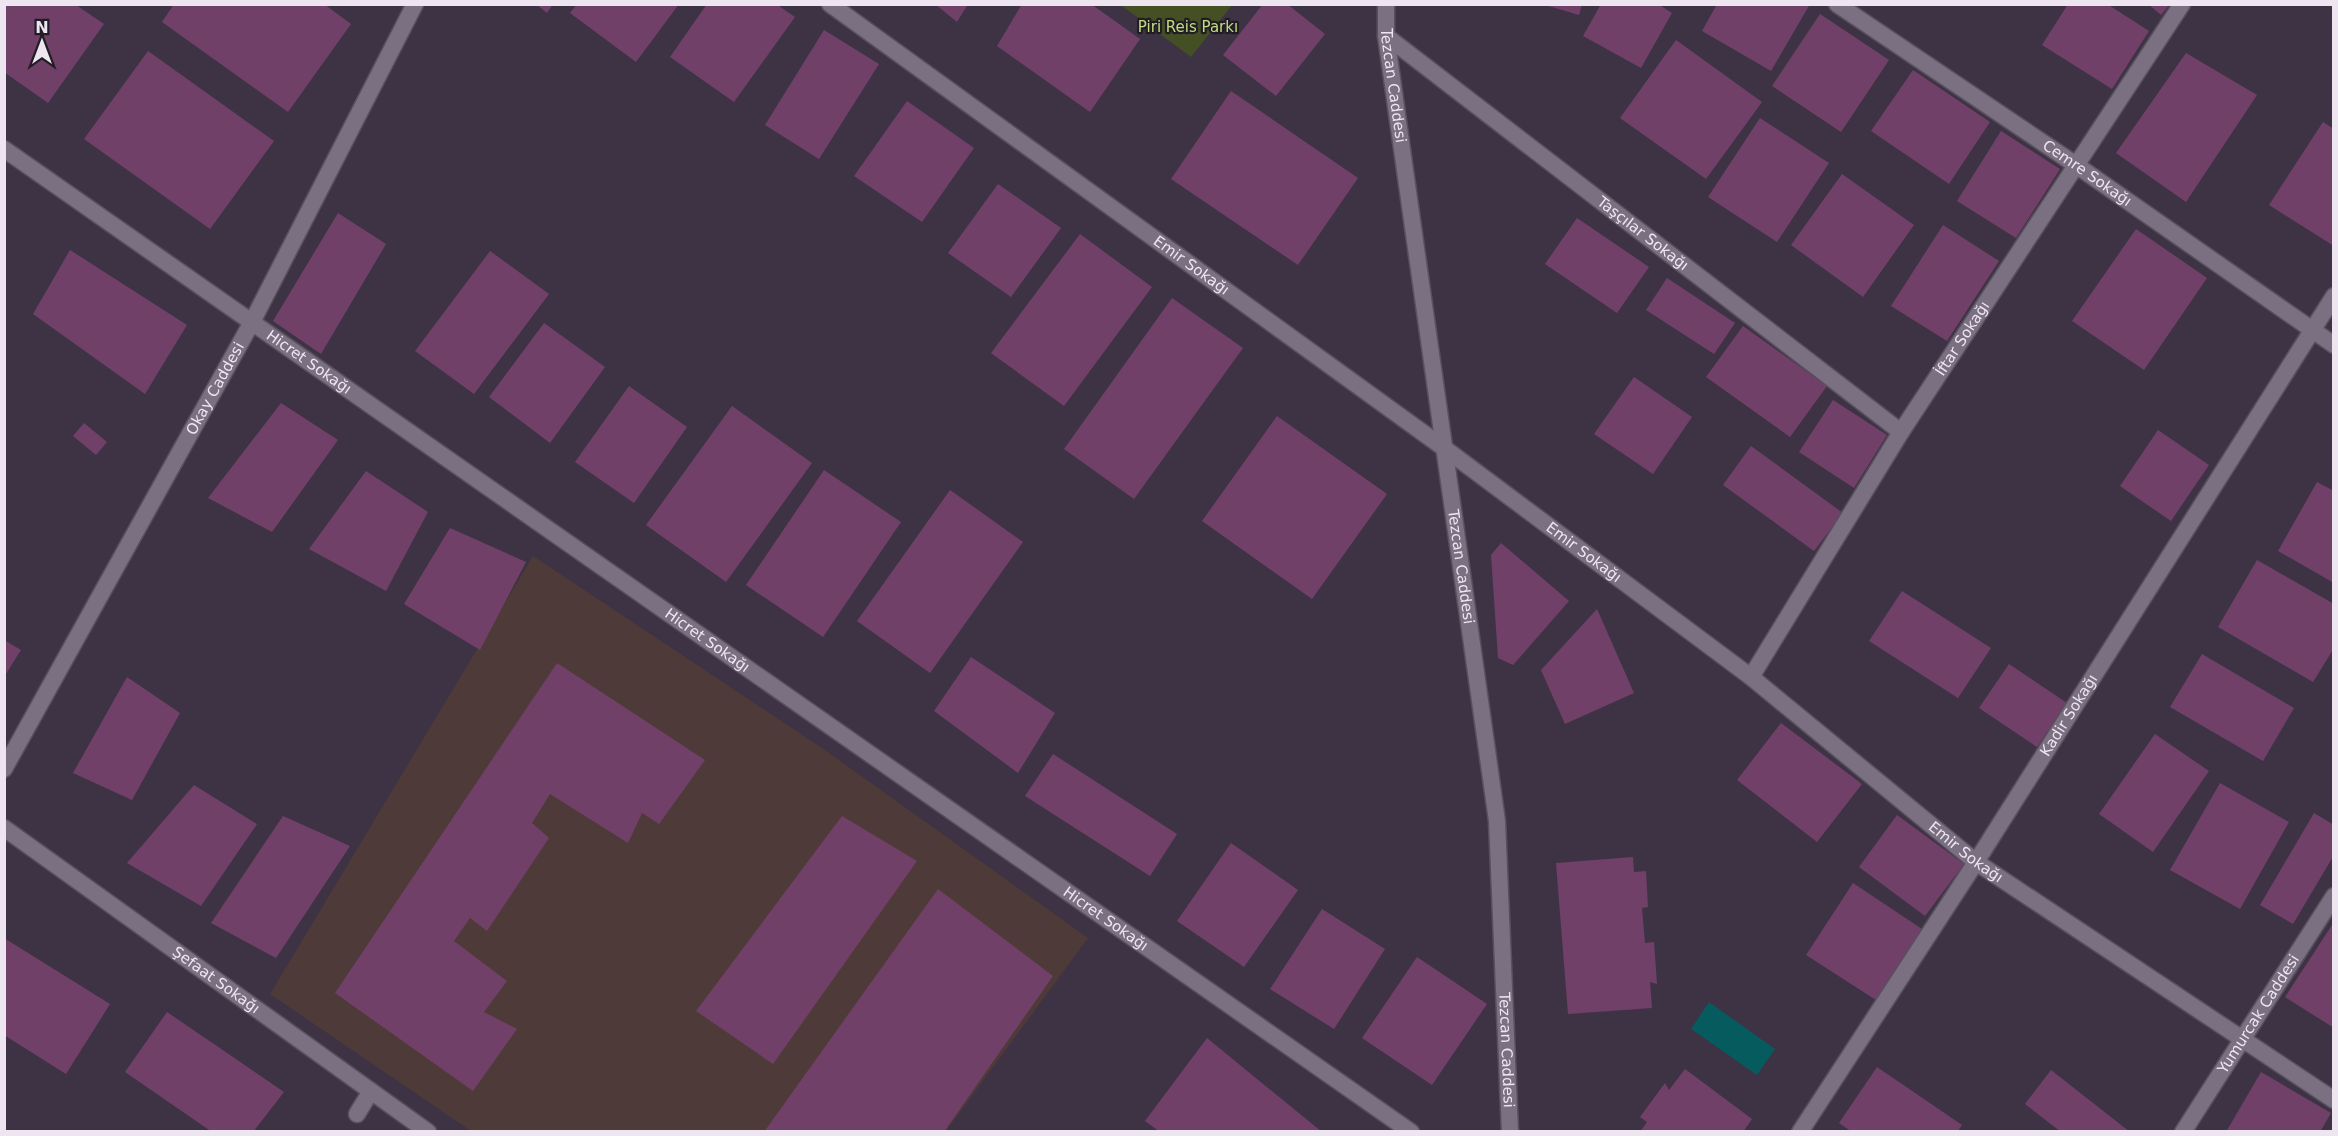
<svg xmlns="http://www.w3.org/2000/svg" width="2338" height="1136" font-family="'DejaVu Sans',sans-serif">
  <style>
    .education { fill: #4e3a38 }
    .green { fill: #445024 }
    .water { fill: #055b5d }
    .building { fill: #714069 }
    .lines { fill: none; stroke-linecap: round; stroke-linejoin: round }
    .service-casing { stroke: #58505e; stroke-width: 19 }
    .minor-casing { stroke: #58505e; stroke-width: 19 }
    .tertiary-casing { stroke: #58505e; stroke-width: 19 }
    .service { stroke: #7b6f82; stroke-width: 16 }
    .minor { stroke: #7b6f82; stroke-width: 16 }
    .tertiary { stroke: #7b6f82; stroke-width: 16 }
    .labels { text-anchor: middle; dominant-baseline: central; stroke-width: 4.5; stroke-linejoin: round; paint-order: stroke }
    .park-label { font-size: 15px; fill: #c2dc82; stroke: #221d25 }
    .street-label { font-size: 15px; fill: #ede6f1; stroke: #221d25 }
  </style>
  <rect width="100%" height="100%" fill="#3e3344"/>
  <!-- education -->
  <path class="education" d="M533,556L822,748L1088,938L946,1131H471L270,994Z"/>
  <!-- green -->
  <path class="green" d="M1121,5H1232L1191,57Z"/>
  <!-- water -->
  <path class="water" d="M1709,1002L1775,1049L1757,1075L1691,1029Z"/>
  <!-- building -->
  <path class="building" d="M174,4H324L351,24L288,112L162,22Z
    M536,4H553L547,13Z
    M577,4H679L636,62L570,13Z
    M707,4H776L795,17L734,102L670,57Z
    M935,4H968L957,22Z
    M1022,4H1091L1140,39L1090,112L997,46Z
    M1263,4H1287L1325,34L1276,96L1223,55Z
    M1542,4H1582L1579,15Z
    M1601,4H1658L1672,13L1641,68L1583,36Z
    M1717,4H1810L1771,71L1702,31Z
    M2068,4H2107L2149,31L2112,89L2042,45Z
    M2148,4H2170L2161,15Z
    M4,5H76L104,24L48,103L4,72Z
    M1820,14L1889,60L1841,132L1772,86Z
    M824,30L879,64L819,159L765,125Z
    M1676,40L1762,102L1706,179L1620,118Z
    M148,51L274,141L210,229L84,139Z
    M2186,53L2257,95L2186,202L2116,153Z
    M1913,70L1990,122L1949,184L1871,131Z
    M1231,91L1358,178L1298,265L1171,179Z
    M907,101L974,148L922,222L854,176Z
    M1760,118L1829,163L1777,242L1708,197Z
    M2323,122L2334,129V246L2269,205Z
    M2001,131L2060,169L2016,238L1957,201Z
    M1842,174L1914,225L1863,297L1791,245Z
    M998,184L1061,228L1011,297L948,253Z
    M338,213L386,244L321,354L273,321Z
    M1577,218L1649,267L1617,313L1545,264Z
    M1943,225L1999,261L1947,341L1891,306Z
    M2136,229L2207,278L2144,370L2072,321Z
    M1080,234L1152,287L1064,406L991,353Z
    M70,250L187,325L145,394L33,314Z
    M490,251L549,294L474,394L415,351Z
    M1667,278L1735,323L1714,354L1646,310Z
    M1172,298L1243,348L1134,499L1064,449Z
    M544,323L605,367L550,443L489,397Z
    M1743,326L1827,386L1790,437L1706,377Z
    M1634,377L1692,417L1653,474L1594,434Z
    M629,386L687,427L634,503L575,462Z
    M1833,400L1887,435L1854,488L1799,452Z
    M281,403L338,440L272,532L208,498Z
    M732,406L812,463L726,582L646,525Z
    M1277,416L1387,494L1312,599L1202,521Z
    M84,423L107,442L96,455L73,436Z
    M2158,430L2209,465L2171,521L2120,486Z
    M1751,446L1843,513L1814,551L1723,485Z
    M824,470L901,522L823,637L746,585Z
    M366,471L428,512L386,591L309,549Z
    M2317,482L2334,491V583L2278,551Z
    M950,490L1023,542L930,673L857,621Z
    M450,528L526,562L480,650L404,604Z
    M1501,543L1569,601L1513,665L1498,658L1491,555Z
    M2257,560L2334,604V648L2313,682L2218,627Z
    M1902,591L1991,648L1958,698L1869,641Z
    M1597,609L1634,693L1565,724L1541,670Z
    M4,640L21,650L4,677Z
    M2202,654L2294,708L2263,761L2170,707Z
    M971,657L1055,713L1018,773L934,711Z
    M557,663L705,760L659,824L642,813L628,843L550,794L532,823L549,838L487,931L470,918L454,941L507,981L484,1012L517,1029L473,1091L335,993Z
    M2009,664L2067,703L2037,747L1979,708Z
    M127,677L180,713L132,800L73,773Z
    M1781,723L1862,784L1817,842L1737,780Z
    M2155,734L2209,771L2153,852L2099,814Z
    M1053,754L1177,834L1150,876L1025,796Z
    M2220,783L2289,822L2240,909L2170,870Z
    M194,785L257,824L201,906L127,863Z
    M2314,813L2334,825V855L2293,924L2260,905Z
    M1897,815L1964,864L1925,916L1859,867Z
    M283,816L350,846L276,958L211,923Z
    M842,816L917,861L773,1064L696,1011Z
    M1231,843L1298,890L1244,967L1177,921Z
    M1633,857L1634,872L1646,871L1648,907L1642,908L1645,943L1654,942L1657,984L1650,982L1652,1008L1568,1014L1556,863Z
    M1853,883L1925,931L1879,1002L1806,955Z
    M938,889L1053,976L944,1132H764Z
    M1322,909L1385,949L1334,1029L1270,989Z
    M2334,922V1028L2285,997Z
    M4,938L110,1004L66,1074L4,1035Z
    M1417,957L1487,1004L1432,1085L1362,1038Z
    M167,1012L284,1092L253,1132H212L125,1072Z
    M1207,1038L1322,1132H1160L1145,1121Z
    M1877,1067L1962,1125L1957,1132H1852L1839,1123Z
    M1685,1069L1752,1119L1743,1132H1640L1647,1122L1640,1117L1665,1083L1669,1090Z
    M2051,1070L2130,1132H2061L2025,1104Z
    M2261,1072L2331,1113L2320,1132H2226Z"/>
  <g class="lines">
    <defs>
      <path id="service" d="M357,1114L371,1091"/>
      <g id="minor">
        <path id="s1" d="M830,4L1444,448L1751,677L1976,862L2334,1100"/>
        <path id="s2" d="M1837,4L2076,165L2334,345"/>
        <path id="s3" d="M1386,36L1901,432"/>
        <path id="s4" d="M4,149L1411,1132"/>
        <path id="s5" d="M1751,677L1901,432L2182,4"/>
        <path id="s6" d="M4,769L252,322L415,4"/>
        <path id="s7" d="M4,828L428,1132"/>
        <path id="s8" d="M1800,1132L1976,862L2334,296"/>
        <path id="s9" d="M2183,1132L2334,896"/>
      </g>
      <g id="tertiary">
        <path id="s10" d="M1386,4V36L1497,821L1510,1132"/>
      </g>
    </defs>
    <!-- service casing -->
    <use href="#service" class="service-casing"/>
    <!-- minor casing -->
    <use href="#minor" class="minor-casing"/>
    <!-- tertiary casing -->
    <use href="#tertiary" class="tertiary-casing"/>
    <!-- service -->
    <use href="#service" class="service"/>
    <!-- minor -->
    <use href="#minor" class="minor"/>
    <!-- tertiary -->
    <use href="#tertiary" class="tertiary"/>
  </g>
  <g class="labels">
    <!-- park labels -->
    <g class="park-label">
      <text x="1188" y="27">Piri Reis Parkı</text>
    </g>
    <!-- street labels -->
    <g class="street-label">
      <text stroke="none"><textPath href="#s10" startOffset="82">Tezcan Caddesi</textPath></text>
      <text stroke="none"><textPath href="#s2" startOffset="302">Cemre Sokağı</textPath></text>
      <text stroke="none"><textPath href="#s3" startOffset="324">Taşçılar Sokağı</textPath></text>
      <text stroke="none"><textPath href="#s1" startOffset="446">Emir Sokağı</textPath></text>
      <text stroke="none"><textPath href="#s5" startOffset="399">İftar Sokağı</textPath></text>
      <text stroke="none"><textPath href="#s4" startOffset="372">Hicret Sokağı</textPath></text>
      <text stroke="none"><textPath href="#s6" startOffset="435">Okay Caddesi</textPath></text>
      <text stroke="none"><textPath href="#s1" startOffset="932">Emir Sokağı</textPath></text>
      <text stroke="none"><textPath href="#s10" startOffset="568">Tezcan Caddesi</textPath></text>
      <text stroke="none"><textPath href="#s4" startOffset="858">Hicret Sokağı</textPath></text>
      <text stroke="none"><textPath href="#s8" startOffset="496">Kadir Sokağı</textPath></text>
      <text stroke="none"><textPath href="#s1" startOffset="1418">Emir Sokağı</textPath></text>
      <text stroke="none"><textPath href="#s4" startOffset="1344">Hicret Sokağı</textPath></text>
      <text stroke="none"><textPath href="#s7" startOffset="261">Şefaat Sokağı</textPath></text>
      <text stroke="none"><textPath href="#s9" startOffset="140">Yumurcak Caddesi</textPath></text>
      <text stroke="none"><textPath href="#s10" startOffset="1054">Tezcan Caddesi</textPath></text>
    </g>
  </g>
  <!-- border -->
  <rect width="2338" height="1136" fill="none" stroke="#ede6f1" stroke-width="12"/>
  <!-- north arrow -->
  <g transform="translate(42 42)" stroke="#221d25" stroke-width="4.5" paint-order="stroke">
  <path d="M0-4.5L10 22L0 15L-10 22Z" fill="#ede6f1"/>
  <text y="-9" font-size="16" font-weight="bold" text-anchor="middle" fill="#ede6f1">N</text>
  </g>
</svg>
